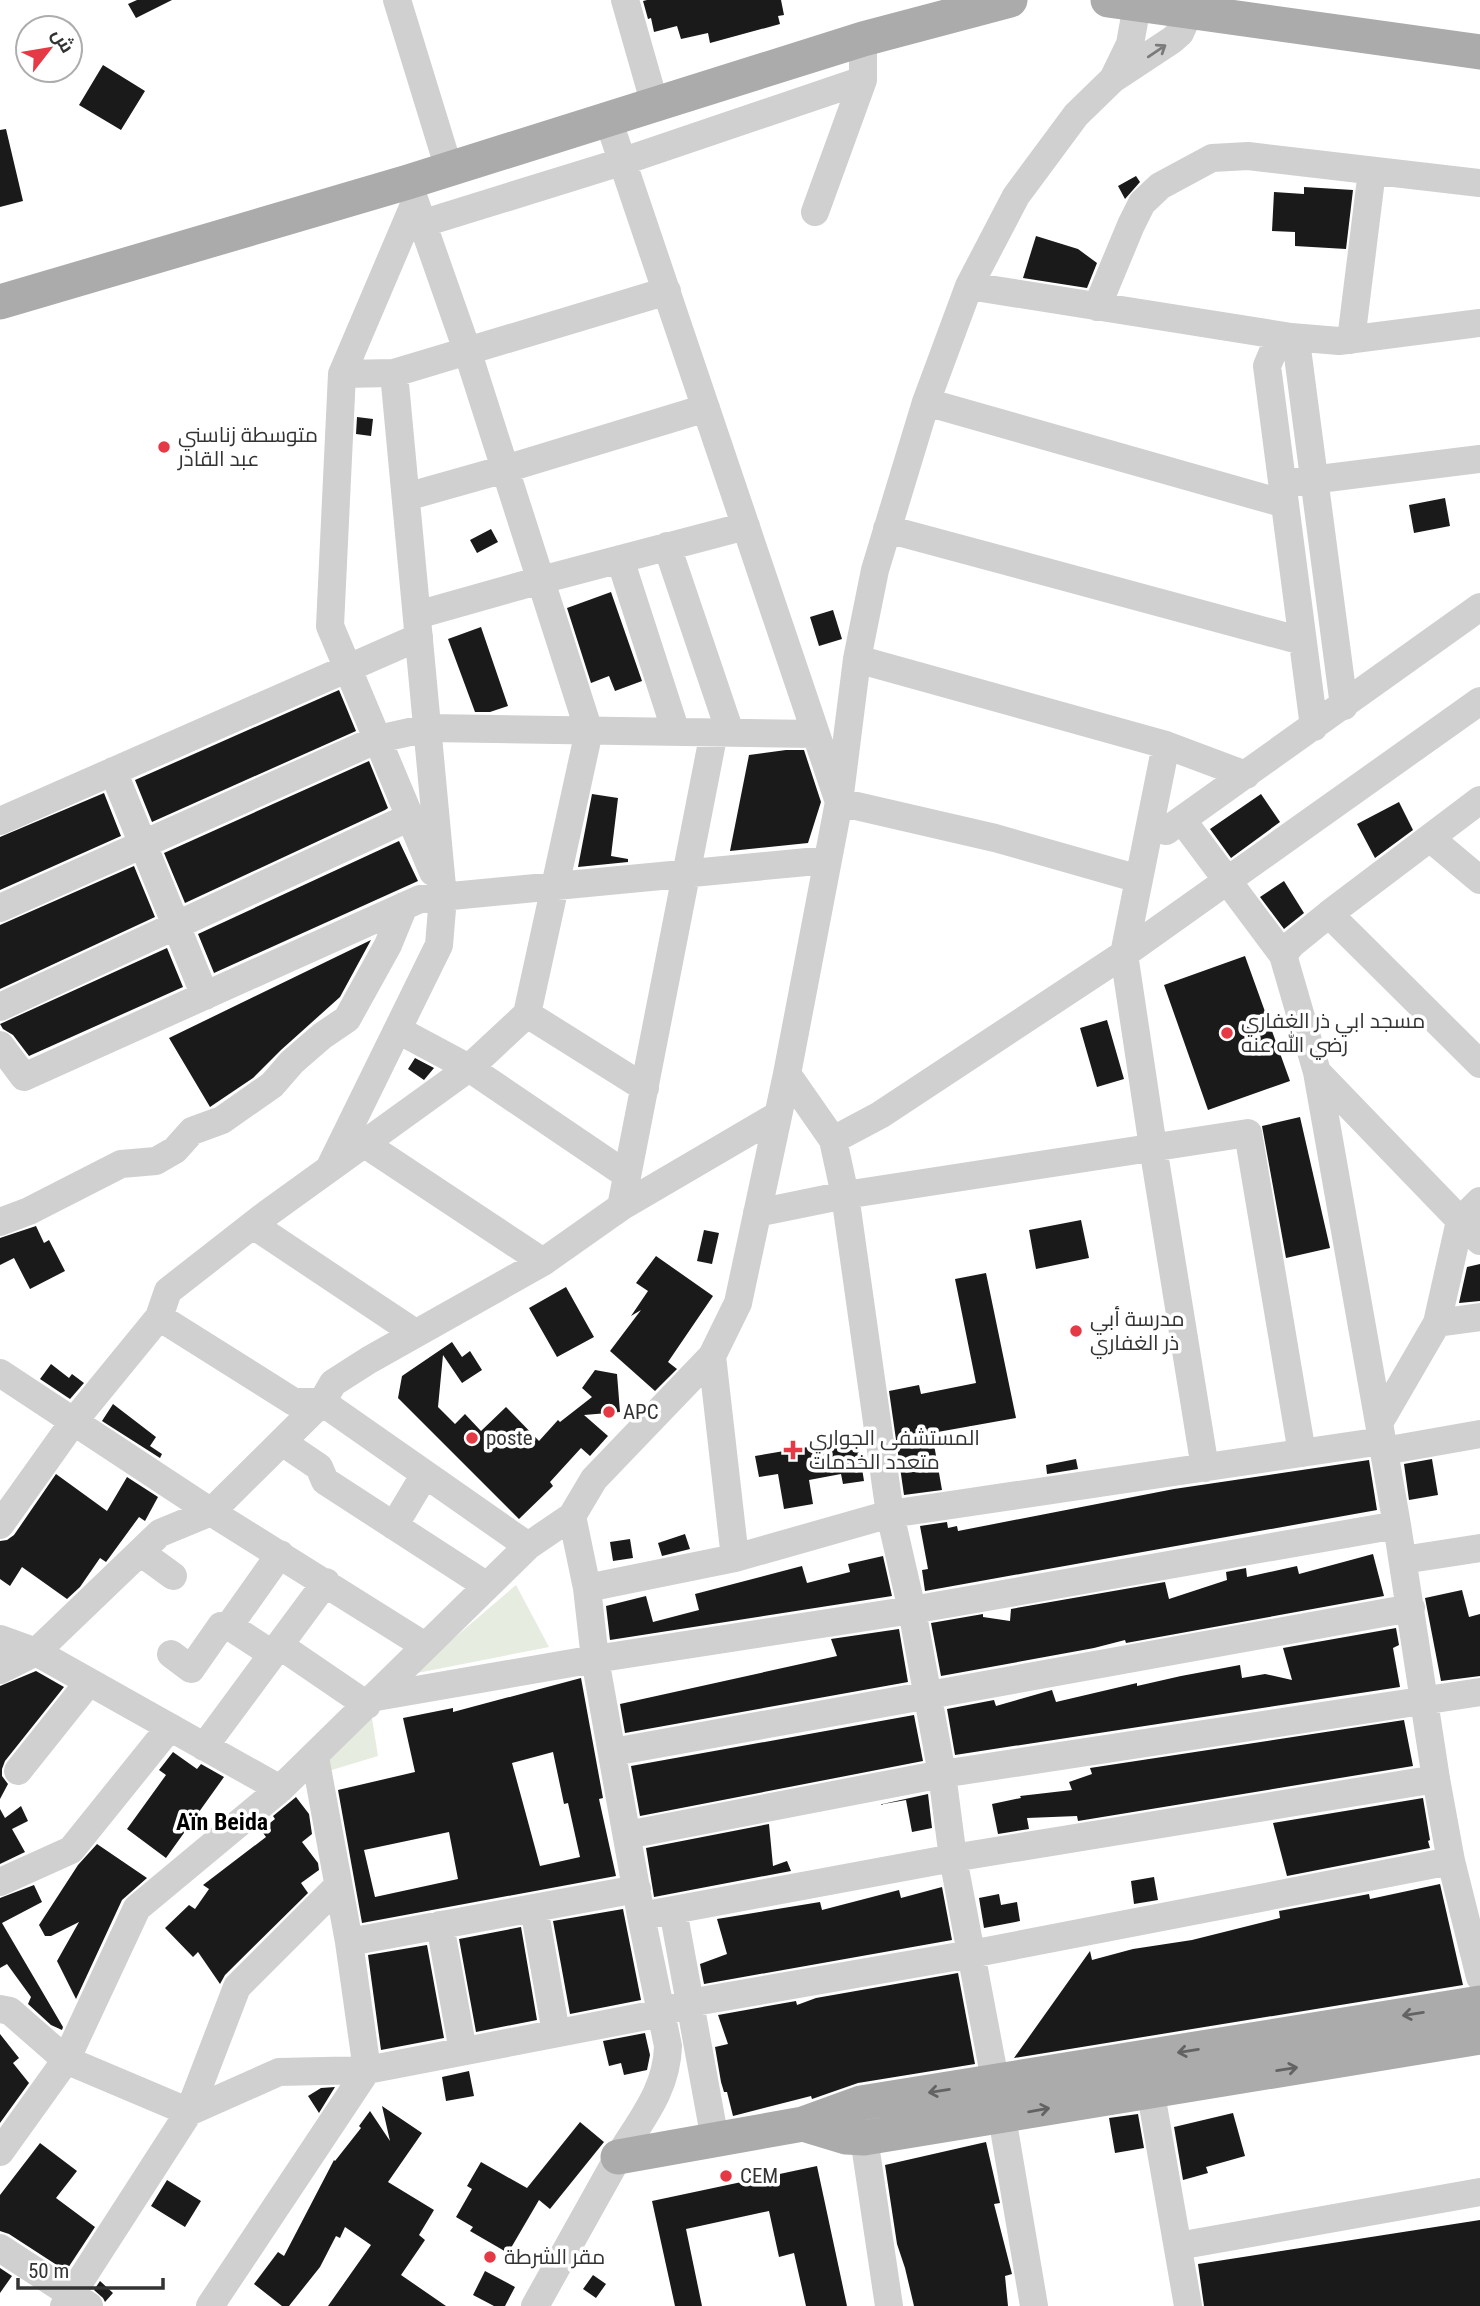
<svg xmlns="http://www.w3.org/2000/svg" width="1480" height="2306" font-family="'Roboto Condensed',Cairo,sans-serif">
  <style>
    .green { fill: #e6ecdf }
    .building { fill: #1a1a1a; fill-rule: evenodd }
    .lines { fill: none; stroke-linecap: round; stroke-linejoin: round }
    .minor { stroke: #d0d0d0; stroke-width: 28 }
    .major { stroke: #ababab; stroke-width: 35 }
    .oneway { stroke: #7a7a7a }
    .oneway2 { stroke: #636363 }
    .poi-dot { fill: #e63946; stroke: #fff; stroke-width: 2.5 }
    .labels { text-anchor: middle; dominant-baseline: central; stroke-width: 7; stroke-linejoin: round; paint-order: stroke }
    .poi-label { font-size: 21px; fill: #333; stroke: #fff; text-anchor: start }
    .quarter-label { font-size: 24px; font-weight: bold; fill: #000; stroke: #fff }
  </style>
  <rect width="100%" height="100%" fill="#fff"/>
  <!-- green -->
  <path class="green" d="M516,1585L549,1647L412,1674Z
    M371,1712L378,1756L325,1772L321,1758Z"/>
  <!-- building -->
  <path class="building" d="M137,0H172L136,18L128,4Z
    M647,0H781L784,15L778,16L780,24L710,43L708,33L681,39L677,26L654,32L651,18L648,19L643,1Z
    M103,65L145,91L121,130L79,105Z
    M6,129L23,201L0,207V130Z
    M1136,176L1140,182L1125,199L1118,186Z
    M1304,187L1353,190L1346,249L1295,246V232L1272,231L1274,192L1304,194Z
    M1036,236L1078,249L1097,263L1087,288L1023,278Z
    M357,417L373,419L371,436L356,434Z
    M1445,498L1450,526L1414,533L1409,505Z
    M491,529L498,542L477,553L470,540Z
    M611,592L642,681L615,691L609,676L591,683L567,608Z
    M833,610L842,639L819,646L810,617Z
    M481,627L508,706L490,712H475L448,639Z
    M339,690L356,731L152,822L135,780Z
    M786,750H804L821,802L808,843L730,851L749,755Z
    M369,761L388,808L385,810L185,903L164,853Z
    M104,793L121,836L0,890V837Z
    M592,794L618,798L611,856L628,859V862L578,867Z
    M1261,794L1280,822L1231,858L1210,829Z
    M1399,802L1413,830L1375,858L1357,824Z
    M399,841L418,881L214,973L198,934Z
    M134,866L155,917L0,989V925Z
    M1284,881L1304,913L1284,929L1260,897Z
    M371,940L340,997L281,1050L253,1078L210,1107L169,1038Z
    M167,948L183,987L29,1056L13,1035L3,1029L0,1024Z
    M1245,956L1290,1081L1208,1110L1164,985Z
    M1107,1020L1124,1079L1097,1087L1080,1028Z
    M415,1058L434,1068L424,1080L408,1069Z
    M1300,1117L1330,1248L1286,1258L1262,1126Z
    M1081,1220L1089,1258L1036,1269L1029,1230Z
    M36,1226L44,1243L49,1240L65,1271L30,1289L14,1258L0,1265V1238Z
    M704,1230L719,1233L712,1264L697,1261Z
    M656,1256L713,1296L668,1362L677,1369L655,1391L610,1351L641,1310L631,1316L648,1291L636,1283Z
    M1480,1264V1301L1459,1303L1467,1267Z
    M986,1273L1016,1418L932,1433L942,1490L904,1495L889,1391L919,1385L921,1394L976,1383L955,1279Z
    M566,1287L594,1337L557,1357L529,1308Z
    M452,1342L462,1357L470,1351L482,1370L462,1383L443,1355L438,1407L455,1424L465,1414L481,1431L506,1407L539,1441L558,1420L560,1422L592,1397L582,1388L595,1370L617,1374L620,1412L584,1415L608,1436L590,1456L581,1448L550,1482L553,1486L519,1519L398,1398L402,1376Z
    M51,1364L69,1378L72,1374L84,1383L70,1399L40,1379Z
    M113,1404L156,1437L150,1446L162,1454L160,1458L102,1421Z
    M849,1440L851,1450L859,1449L864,1481L843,1484L841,1474L809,1480L813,1504L784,1509L778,1474L759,1477L755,1456Z
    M1076,1459L1078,1469L1047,1474L1046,1465Z
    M1432,1459L1438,1495L1409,1500L1404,1464Z
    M1369,1460L1377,1510L925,1591L922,1570L928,1569L920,1526L947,1522L948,1528L957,1526L958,1531L1174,1489Z
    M56,1474L107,1511L127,1477L158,1497L145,1521L139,1517L109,1558L106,1562L100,1558L80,1587L67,1599L22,1567L10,1586L0,1579V1541L7,1540L14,1535Z
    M685,1534L690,1549L662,1556L658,1543Z
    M630,1539L633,1558L613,1561L610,1542Z
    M1373,1554L1384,1596L1126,1643L1125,1640L1094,1648L941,1676L931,1623L983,1614V1617L1010,1621L1011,1609L1165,1582L1169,1599L1227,1580L1226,1572L1246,1568L1247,1577L1297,1566L1299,1574Z
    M883,1556L892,1596L610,1640L606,1606L646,1596L653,1622L699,1610L695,1594L802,1566L807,1583L850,1572L848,1564Z
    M1462,1590L1469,1617L1480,1614V1676L1441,1681L1425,1598Z
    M1396,1628L1399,1645L1393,1648L1400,1687L955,1755L947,1709L994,1700L996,1706L1052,1690L1056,1702L1137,1683V1686L1181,1676L1240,1665L1242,1678L1265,1674L1292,1680L1283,1648Z
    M899,1629L908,1682L625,1733L620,1704L837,1656L831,1639Z
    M36,1671L64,1687L5,1761L2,1769V1776L8,1784L0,1799V1686Z
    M581,1678L603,1798L599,1799L616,1876L362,1923L338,1790L415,1772L403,1718L453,1708V1712ZM553,1752L564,1804L568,1803L580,1857L540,1866L512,1763ZM449,1832L458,1879L375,1897L364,1850Z
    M914,1715L923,1761L640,1816L631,1766Z
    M1404,1720L1413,1766L1078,1821L1077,1816L1027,1818L1029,1829L998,1834L992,1804L1021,1798L1020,1796L1072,1790L1069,1782L1092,1774L1090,1768Z
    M173,1752L197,1769L201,1764L224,1777L166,1858L127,1829L166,1775L159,1770Z
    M928,1794L932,1828L912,1832L906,1800L878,1805Z
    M296,1797L309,1814L312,1834L302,1842L318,1863L319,1870L301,1883L308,1893L225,1975L220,1984L198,1952L193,1957L165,1928L189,1905L195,1909L209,1889L203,1885L266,1837L261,1830L275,1819L273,1816Z
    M1423,1798L1430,1840L1428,1841L1430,1848L1287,1876L1273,1823Z
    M21,1806L28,1821L12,1829L25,1852L0,1864V1809L5,1818Z
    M769,1824L773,1866L787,1861L791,1871L654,1897L646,1848Z
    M97,1844L147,1878L122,1900L76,1999L57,1961L79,1922L51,1936H45L39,1925L78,1865Z
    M1154,1877L1158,1900L1134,1904L1131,1881Z
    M1440,1884L1463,1985L1014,2058L1090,1951L1092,1960L1133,1949L1192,1940L1280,1918L1279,1911L1369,1894L1370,1899Z
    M34,1885L42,1902L2,1923L63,2027L62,2030L51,2025L28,2004L31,1997L7,1964L0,1968V1898Z
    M942,1887L952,1940L704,1984L700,1964L727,1954L717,1919L820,1902L822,1910L899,1890L901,1898Z
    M999,1894L1001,1905L1017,1902L1020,1921L984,1928L979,1898Z
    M623,1909L641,2000L570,2014L553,1921Z
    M521,1927L537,2020L476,2032L459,1939Z
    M427,1945L444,2038L381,2050L368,1955Z
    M958,1973L975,2064L858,2083L812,2099L811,2096L733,2116L727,2092H724L721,2082L715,2047L728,2044L718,2015L796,2001L797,2005L816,1998Z
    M645,2033L650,2055L647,2070L624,2075L621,2063L609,2066L603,2041Z
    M0,2034L19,2058L13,2063L29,2083L0,2123Z
    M469,2071L474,2096L446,2101L442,2077Z
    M335,2087L319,2113L308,2096L321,2088Z
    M382,2106L422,2133L388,2182L434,2210L419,2235L425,2240L401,2275L446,2306H328L371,2245L345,2227L340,2238L336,2236L320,2267L289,2306H282L254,2284L278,2252L284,2256L334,2160L335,2161L361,2128L359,2126L370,2111L390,2141Z
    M1233,2113L1245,2156L1206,2167L1208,2173L1183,2180L1174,2127Z
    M1138,2114L1144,2148L1115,2153L1109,2118Z
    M580,2122L604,2142L550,2209L539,2200L508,2253L470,2231L473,2227L456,2217L472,2189L467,2186L481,2162L527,2188Z
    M986,2142L1000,2203L994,2204L1012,2274L1005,2276L1008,2306H914L905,2268L897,2244L885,2165Z
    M40,2143L77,2171L56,2198L95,2227L66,2271L9,2234L0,2231V2195Z
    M817,2166L847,2306H806L794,2253L779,2257L769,2211L686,2229L702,2306H675L652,2201Z
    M167,2180L201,2201L185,2227L151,2206Z
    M1480,2220V2306H1204L1198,2264Z
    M0,2268L12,2276L0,2293Z
    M485,2271L515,2287L505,2306H494L473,2295Z
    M593,2275L606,2284L596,2298L583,2289Z
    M100,2281L113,2293L105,2302L103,2298L94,2290Z"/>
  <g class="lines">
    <!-- minor -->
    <path class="minor" d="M397,0L449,169
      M625,0L655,105
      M1113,79L1130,44L1137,5
      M608,119L839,802L995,838L1139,879
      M414,205L342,374L330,626L433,872
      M815,212L863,80V39
      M424,223L621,162L863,80
      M969,286L1291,337L1339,341L1480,323
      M1097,307L1131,225L1142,203L1160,186L1212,158L1248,156L1480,183
      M1351,340L1372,171
      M342,374L394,373L667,291
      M926,402L1285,504
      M1295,482L1480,459
      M406,497L505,469L706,408
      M887,529L1302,641
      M667,546L730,732
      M620,559L676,732
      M417,615L541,580L746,526
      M857,659L1166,745L1246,775
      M1314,727L1267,366L1275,347L1291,337L1298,356L1344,706
      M1166,745L1124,954L1153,1147L1205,1468
      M113,771L205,996
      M1182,820L1283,955L1317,1072L1397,1525L1436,1779L1451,1861L1480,1977
      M0,821L419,637
      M1166,831L1480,607
      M1430,838L1480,880
      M0,908L378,739L428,728L816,734
      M1329,914L1480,1064
      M1283,955L1292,944L1329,914L1480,800
      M0,1007L410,817
      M527,1014L645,1088
      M398,1030L469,1068L627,1175
      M0,1045L24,1077L420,899L828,860
      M1317,1072L1480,1241
      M787,1074L833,1140L845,1195L890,1514L912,1610L942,1774L953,1858L1002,2117L1034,2306
      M833,1140L880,1115L1124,954L1480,701
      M365,1144L543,1262
      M331,1165L439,945L443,897L394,373
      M621,1207L714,732
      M757,1213L845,1195L1248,1133L1302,1453
      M0,1222L29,1211L121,1164L156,1161L175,1150L192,1131L222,1120L272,1085L292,1062L322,1036L347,1019L388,945L404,906
      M253,1225L415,1333
      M159,1317L294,1402H322L528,1546
      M1437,1323L1480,1317
      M712,1356L735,1558
      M0,1373L211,1512L425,1646
      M1379,1423L1437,1323L1460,1221L1480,1201
      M282,1442L319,1467L325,1481L487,1586
      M1384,1451L1480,1434
      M0,1525L74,1421L159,1317L168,1291L268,1213L469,1068L527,1014L589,731L467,350L408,182
      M394,1526L425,1474
      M140,1552L173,1576
      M1403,1560L1480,1548
      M587,1588L735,1558L890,1514L1382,1441
      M229,1626L272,1654
      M0,1639L36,1652L280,1789
      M279,1645L367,1705
      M171,1654L191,1669L221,1626H229L280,1554
      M0,1670L36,1652L160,1533L211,1512L322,1402L333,1383L369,1360L543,1262L621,1207L778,1115
      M376,1697L595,1659L912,1610L1397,1525
      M204,1747L326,1582
      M613,1752L1411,1608
      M18,1771L89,1682
      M627,1835L942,1774L1480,1692
      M0,1882L71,1850L170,1727
      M534,1908L556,2033
      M673,1910L715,2140
      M641,1916L953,1858L1436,1779
      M440,1925L463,2051
      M349,1942L637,1889
      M0,2009L10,2011L66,2060L189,2112L279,2072L367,2070L662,2013L689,2003L971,1954L1451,1861
      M1147,2071L1188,2306
      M864,2138L889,2306
      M0,2152L66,2060L137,1908L280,1789L528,1546L572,1516L594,1479L712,1356L738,1303L787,1074L839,802L857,659L875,570L926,402L969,286L1016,196L1076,115L1113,79L1172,40L1180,33L1189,13
      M1178,2246L1480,2192
      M0,2248L89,2306
      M64,2306L189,2112L237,1987L337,1887
      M210,2306L367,2070L349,1942L315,1757
      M535,2306C562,2258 589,2209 616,2161C638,2123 667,2092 668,2046L641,1916L595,1659L587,1588L572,1516"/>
    <!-- major -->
    <path class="major" d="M1108,0L1480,52
      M0,302L408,182L863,39L1010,0
      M803,2124L846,2137L864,2138L1480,2037
      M618,2157L803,2124L861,2103L1480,2003"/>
  </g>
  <!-- one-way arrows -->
  <defs><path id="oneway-shaft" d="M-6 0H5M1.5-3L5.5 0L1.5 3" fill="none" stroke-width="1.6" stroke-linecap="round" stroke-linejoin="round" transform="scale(1.75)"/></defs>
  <use class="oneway" href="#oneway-shaft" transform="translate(1157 51) rotate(-34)"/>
  <g class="oneway2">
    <use href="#oneway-shaft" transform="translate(1413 2014) rotate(171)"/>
    <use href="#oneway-shaft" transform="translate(1188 2051) rotate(171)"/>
    <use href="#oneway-shaft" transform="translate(1287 2069) rotate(-9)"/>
    <use href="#oneway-shaft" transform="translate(939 2091) rotate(171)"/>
    <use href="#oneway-shaft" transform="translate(1039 2110) rotate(-10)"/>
  </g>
  <!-- markers -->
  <g class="poi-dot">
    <circle cx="164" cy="447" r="7"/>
    <circle cx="1227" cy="1033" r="7"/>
    <circle cx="1076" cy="1331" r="7"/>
    <circle cx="609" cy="1412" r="7"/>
    <circle cx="472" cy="1438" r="7"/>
    <path d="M789.5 1439.5h7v7h7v7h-7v7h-7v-7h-7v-7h7z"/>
    <circle cx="726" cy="2176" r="7"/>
    <circle cx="490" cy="2257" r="7"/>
  </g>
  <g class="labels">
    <!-- poi labels -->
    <g class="poi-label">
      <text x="178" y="435">متوسطة زناسني<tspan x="178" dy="24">عبد القادر</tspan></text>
      <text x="1241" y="1021">مسجد ابي ذر الغفاري<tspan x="1241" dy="24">رضي الله عنه</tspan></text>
      <text x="1090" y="1319">مدرسة أبي<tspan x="1090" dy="24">ذر الغفاري</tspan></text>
      <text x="623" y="1412">APC</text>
      <text x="486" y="1438">poste</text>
      <text x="809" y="1438">المستشفى الجواري<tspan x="809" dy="24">متعدد الخدمات</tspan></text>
      <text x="740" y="2176">CEM</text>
      <text x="504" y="2257">مقر الشرطة</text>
    </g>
    <!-- quarter labels -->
    <g class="quarter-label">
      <text x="222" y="1822">Aïn Beida</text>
    </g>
  </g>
  <!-- north arrow -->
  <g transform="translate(49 49) rotate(59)"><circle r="33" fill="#ffffff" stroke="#adadad" stroke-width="2"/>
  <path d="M0-5L12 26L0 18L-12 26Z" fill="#e63946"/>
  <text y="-10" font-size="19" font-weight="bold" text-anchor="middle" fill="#333333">ش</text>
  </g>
  <!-- scale -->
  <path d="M18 2278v10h145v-10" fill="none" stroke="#333333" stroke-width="3.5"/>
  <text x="28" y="2278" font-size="21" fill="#333333" stroke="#ffffff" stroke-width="5" paint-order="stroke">50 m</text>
</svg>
